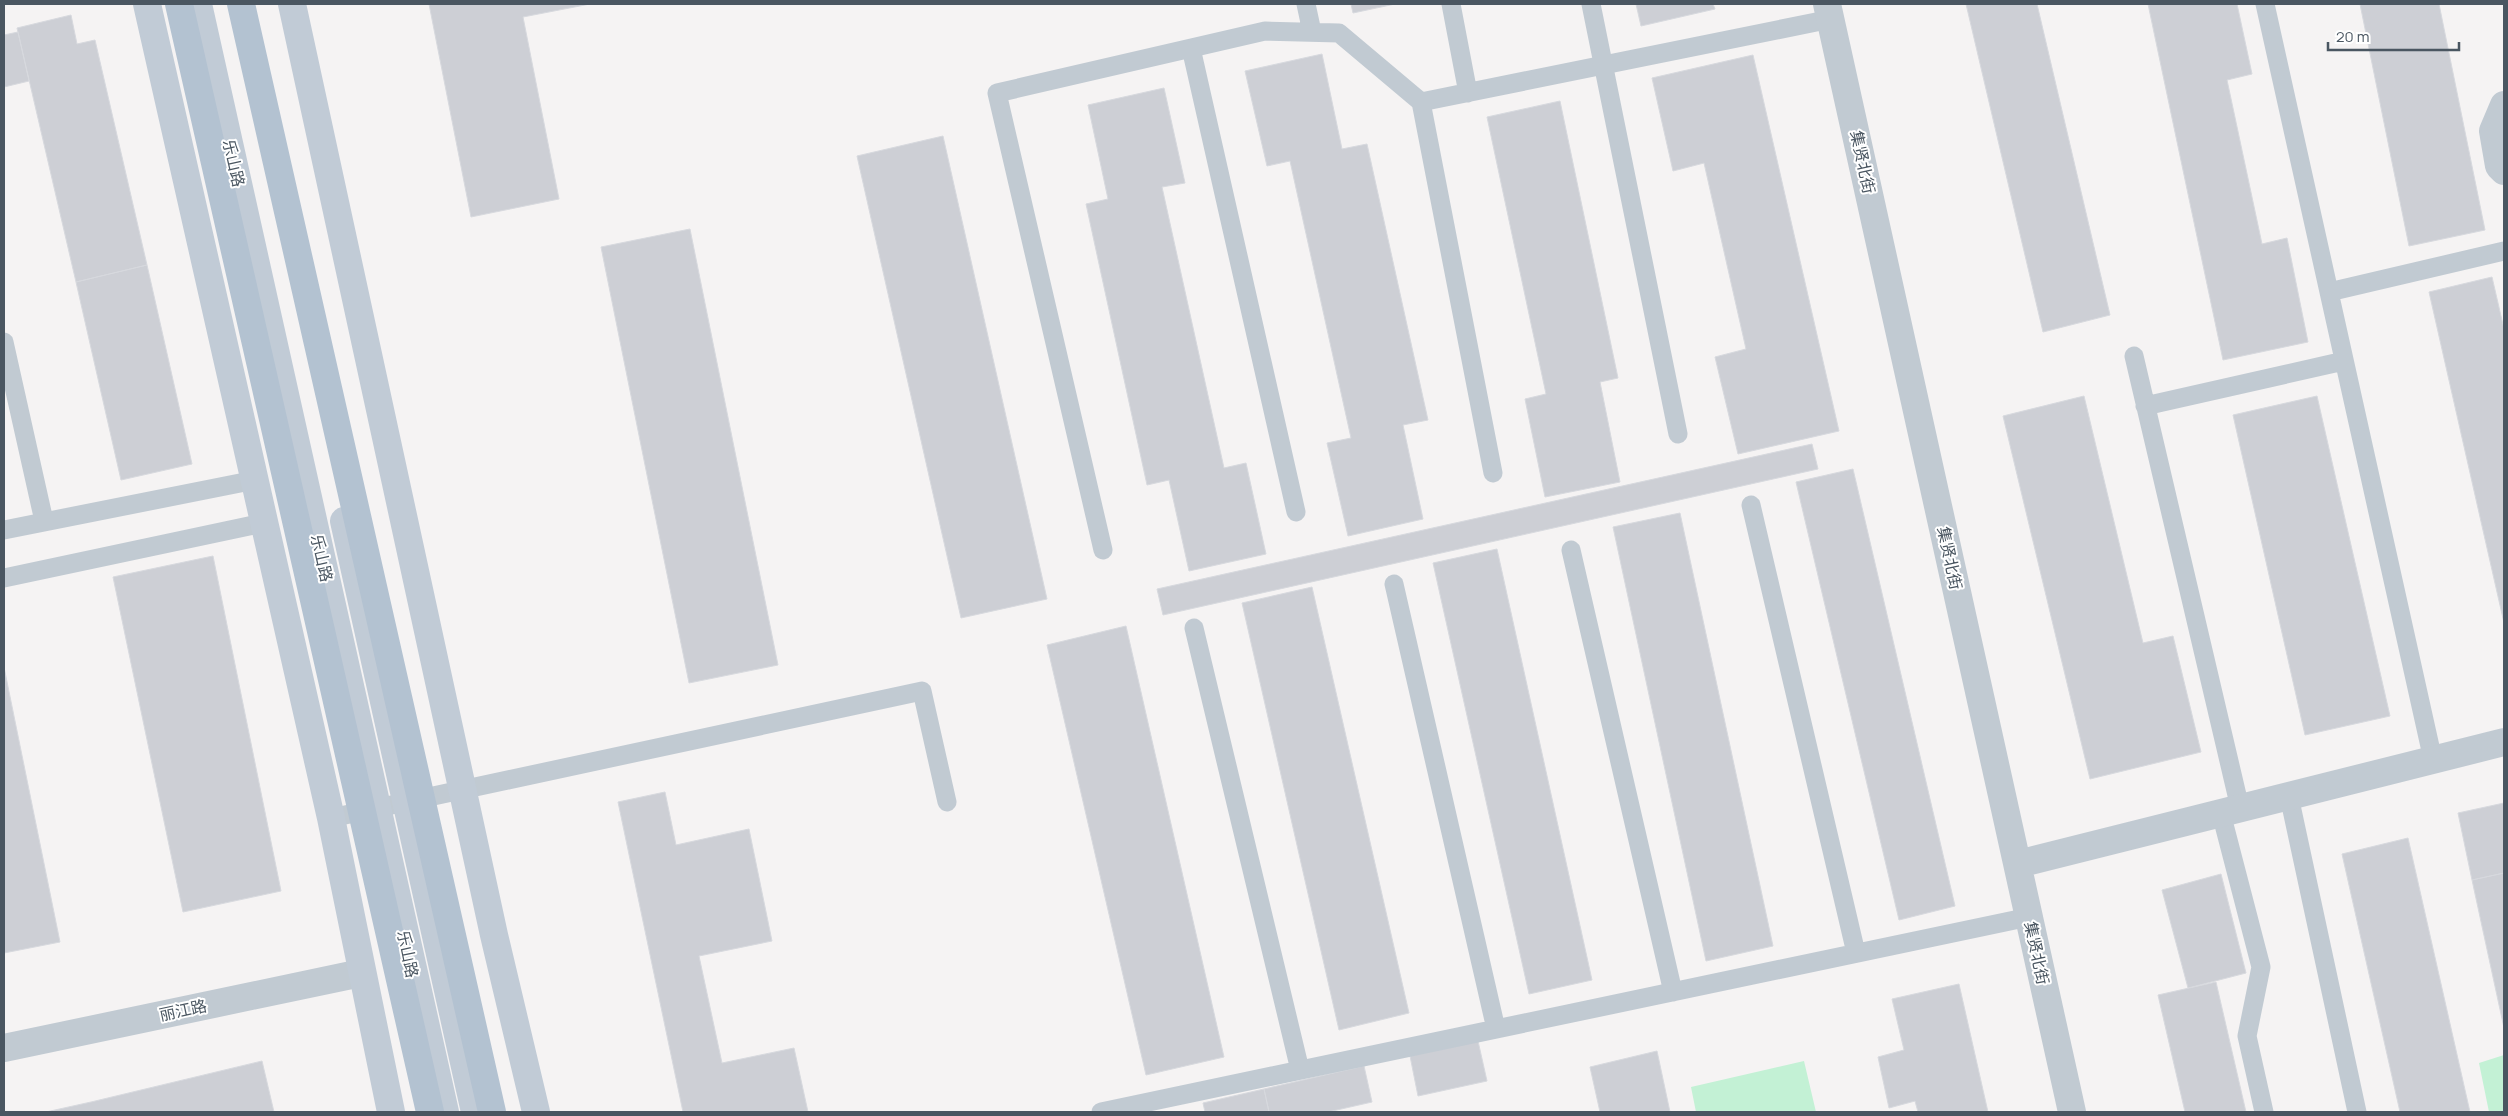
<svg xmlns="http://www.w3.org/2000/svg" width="2508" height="1116" font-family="Manrope,'Noto Sans SC',sans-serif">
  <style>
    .green { fill: #c3f1d5 }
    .building { fill: #cdcfd5; stroke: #d7d9de }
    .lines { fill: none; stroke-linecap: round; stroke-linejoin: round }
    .service { stroke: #c1cad2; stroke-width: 19 }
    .minor { stroke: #c1cad2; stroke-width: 28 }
    .secondary { stroke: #c1cbd6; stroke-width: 28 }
    .primary-bridge { stroke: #b3c2d1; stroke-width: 28 }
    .labels { text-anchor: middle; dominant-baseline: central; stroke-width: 4; stroke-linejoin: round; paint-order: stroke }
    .street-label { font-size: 16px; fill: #4a5661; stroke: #fff }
  </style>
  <rect width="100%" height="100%" fill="#f5f3f3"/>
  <!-- green -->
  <path class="green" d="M2504,1055V1112H2489L2479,1063Z
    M1804,1061L1816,1112H1696L1691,1087Z"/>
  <!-- building -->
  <path class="building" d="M429,4H590L523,17L559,199L471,217Z
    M1351,4H1395L1353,13Z
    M1636,4H1713L1715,9L1641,26Z
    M1966,4H2037L2110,315L2043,332Z
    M2148,4H2237L2252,74L2227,80L2262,244L2287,238L2308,342L2223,360Z
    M2360,4H2439L2485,230L2409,246Z
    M71,15L77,44L95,40L147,265L76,282L17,28Z
    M18,32L29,81L4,87V35Z
    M1322,54L1342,149L1367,144L1428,420L1403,425L1423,519L1348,536L1327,443L1351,438L1290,161L1267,166L1245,71Z
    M1753,55L1839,431L1738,454L1715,357L1746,349L1704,163L1673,171L1652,78Z
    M1164,88L1185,183L1162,187L1224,468L1246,463L1266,554L1189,571L1169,480L1147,485L1086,204L1108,199L1088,105Z
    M1560,101L1618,378L1600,382L1620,482L1545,497L1525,399L1546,394L1487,117Z
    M943,136L1047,599L961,618L857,156Z
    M690,229L778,665L689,683L601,247Z
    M147,265L192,464L121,480L76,282Z
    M2492,277L2504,329V623L2429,292Z
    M2084,396L2143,643L2173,636L2201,752L2090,779L2003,416Z
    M2317,396L2390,716L2305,735L2233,415Z
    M1812,444L1818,469L1163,615L1157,589Z
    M1853,469L1955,906L1899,920L1796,482Z
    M1680,513L1773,946L1706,961L1613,527Z
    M1497,549L1592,980L1529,994L1433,563Z
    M213,556L281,891L183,912L113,577Z
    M1312,587L1409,1013L1339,1030L1242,603Z
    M1126,626L1224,1057L1146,1075L1047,645Z
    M4,667L60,942L4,953Z
    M665,792L676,845L749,829L772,941L699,956L722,1063L794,1048L808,1112H683L618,802Z
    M2504,803V873L2472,880L2458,813Z
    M2408,838L2470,1112H2400L2342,854Z
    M2504,873V1028L2472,880Z
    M2221,874L2246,973L2188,988L2162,890Z
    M2216,982L2246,1112H2185L2158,995Z
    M1959,984L1988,1112H1918L1915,1101L1889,1108L1878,1057L1904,1050L1892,999Z
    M1478,1041L1487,1081L1418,1096L1410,1056Z
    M1657,1051L1670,1112H1600L1590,1067Z
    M262,1061L274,1112H46L91,1102Z
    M1364,1066L1372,1102L1328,1112H1269L1264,1089Z
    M1264,1089L1269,1112H1205L1203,1103Z"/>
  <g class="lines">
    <!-- service -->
    <path class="service" d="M1306,4L1312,32
      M1451,4L1468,93
      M1591,4L1678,434
      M2265,4L2433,760
      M1191,48L1296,512
      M2329,292L2504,251
      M4,342L44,521
      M2134,356L2240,808
      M2145,406L2344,361
      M1493,473L1421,102L1831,19
      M1751,505L1856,953
      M4,530L255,480
      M1103,550L997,93L1265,31L1339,33L1421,102
      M1571,550L1673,992
      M4,578L263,523
      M1394,584L1496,1029
      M1194,628L1300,1070
      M2289,796L2357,1112
      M2221,813L2261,967L2247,1036L2264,1112
      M331,818L922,691L947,802
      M1101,1112L2029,917"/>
    <!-- minor -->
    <path class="minor" d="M1827,4L2072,1112
      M2504,105L2493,131L2499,166L2504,171
      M2018,864L2504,742
      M4,1048L361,973"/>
    <!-- secondary -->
    <path class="secondary" d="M147,4L331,818L391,1112
      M198,4L445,1112
      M292,4L494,935L536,1112
      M344,521L475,1112"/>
    <!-- primary-bridge -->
    <path class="primary-bridge" d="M179,4L430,1112
      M241,4L492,1112"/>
  </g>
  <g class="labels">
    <!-- street labels -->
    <g class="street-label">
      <text transform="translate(1863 162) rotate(78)">集贤北街</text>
      <text transform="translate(234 163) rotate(77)">乐山路</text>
      <text transform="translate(322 558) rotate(77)">乐山路</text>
      <text transform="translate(1950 558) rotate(78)">集贤北街</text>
      <text transform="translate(2037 953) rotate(78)">集贤北街</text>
      <text transform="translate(408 954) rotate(78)">乐山路</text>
      <text transform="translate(183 1010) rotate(-12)">丽江路</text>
    </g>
  </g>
  <!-- border -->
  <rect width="2508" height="1116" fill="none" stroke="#4a5661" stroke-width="10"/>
  <!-- scale -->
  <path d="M2328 42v8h131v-8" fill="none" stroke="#4a5661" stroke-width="2.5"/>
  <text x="2336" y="42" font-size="15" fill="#4a5661" stroke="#ffffff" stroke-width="4" paint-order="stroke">20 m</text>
</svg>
